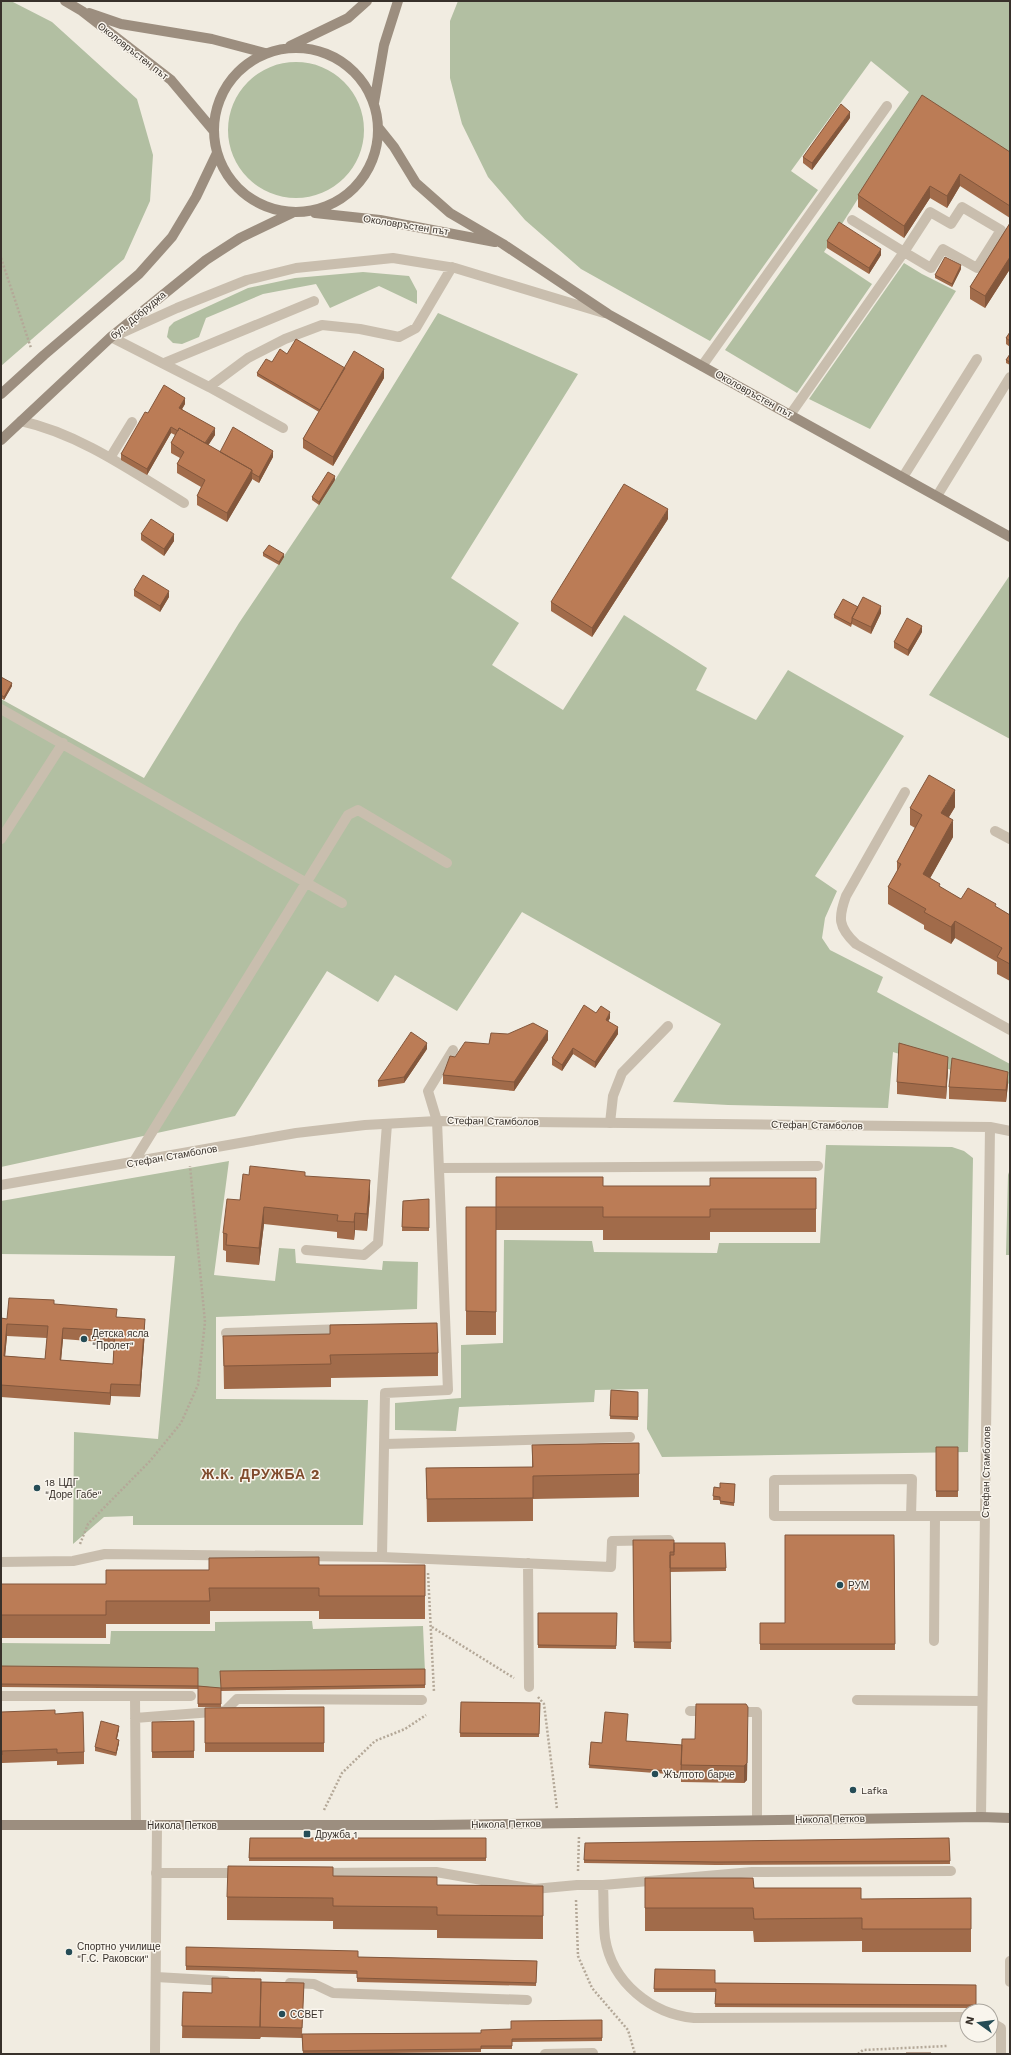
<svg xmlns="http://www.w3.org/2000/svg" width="1011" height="2055" font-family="'Work Sans',sans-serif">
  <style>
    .green { fill: #b2bfa2 }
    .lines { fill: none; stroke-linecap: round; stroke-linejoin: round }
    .path { stroke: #b4a898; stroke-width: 2.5; stroke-dasharray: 2 2; stroke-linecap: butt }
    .lane { stroke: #c9beae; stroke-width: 10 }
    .street { stroke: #c9beae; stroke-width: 10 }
    .secondary { stroke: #9c8e7f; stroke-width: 10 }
    .wall { fill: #a16b4a; fill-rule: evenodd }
    .shaded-wall { fill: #83573c }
    .building { fill: #bb7c56; stroke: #83573c; fill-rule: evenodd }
    .poi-dot { fill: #254c56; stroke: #f9f5ed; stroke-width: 1.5 }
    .labels { text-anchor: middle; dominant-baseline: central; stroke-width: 3; stroke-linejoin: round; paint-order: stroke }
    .street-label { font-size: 10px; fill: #38312b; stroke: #f9f5ed }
    .poi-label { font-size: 10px; fill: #38312b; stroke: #f9f5ed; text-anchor: start }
    .district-label { font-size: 14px; font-weight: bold; letter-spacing: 1px; fill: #7f4b2c; stroke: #f9f5ed }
  </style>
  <rect width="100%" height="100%" fill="#f1ece1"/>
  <!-- green -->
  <path class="green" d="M1,1H11L52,22L137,99L153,155L150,201L124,259L1,366Z
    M458,1H1010V156L921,100L824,252L872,284L797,393L725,350L909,92L871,61L791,171L818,190L710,341L581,269L525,220L488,177L462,124L450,78V21Z
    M228 130a68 68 0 1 1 136 0a68 68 0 1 1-136 0Z
    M904,263L922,274L956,291L870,429L809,399Z
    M363,272L409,276L417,291V304L379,286L330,308L316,284L263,294L206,318L199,337L182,344L173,343L167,337L169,327L174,322L248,288L295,278Z
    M438,313L578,374L451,578L519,623L492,665L563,710L624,615L707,668L696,690L756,720L788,670L904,736L815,876L837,891L825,918L822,938L830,950L883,977L877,992L1010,1064V1084L948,1069L893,1052L888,1108L728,1105L673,1102L721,1024L522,912L457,1011L395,975L378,1002L327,971L235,1116L1,1167V699L144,778L239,623L335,480Z
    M1010,575V739L929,695Z
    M826,1145L952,1147L964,1151L973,1158L968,1452L662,1457L647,1429L648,1389L595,1390L594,1402L459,1407L456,1431L395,1430V1403L461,1398V1345L503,1343L504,1240L592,1241L594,1252L717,1253L719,1243H820Z
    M229,1161L214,1275L275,1281L279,1248L295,1249L296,1263L382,1270L383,1261L418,1262L417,1309L216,1317V1399L368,1400L363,1525H133V1516L104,1517L73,1544L74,1432L158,1439L175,1256L1,1254V1201Z
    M1010,1169V1255H1006L1008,1175Z
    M312,1621L313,1629L423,1626L425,1672L221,1674V1691L198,1689V1671L1,1669V1643L110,1644L111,1631H215V1622Z"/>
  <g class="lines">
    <!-- path -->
    <path class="path" d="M1,258L31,348
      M80,1544L88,1524L150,1461L181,1423L198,1385L205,1322L190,1166
      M428,1573L434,1692
      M432,1627L514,1678
      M538,1697L544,1704L557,1809
      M324,1810L342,1773L375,1741L405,1729L426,1715
      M578,1871L579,1836
      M576,1900L578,1956L592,1988L628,2030L635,2054
      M858,2054L863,2050L947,2046"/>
    <!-- lane -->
    <path class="lane" d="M962,207L1001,230L977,268L943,249L931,268L904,252L930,212L951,224Z
      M115,336L177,308L247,280L296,268L393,258L455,268L604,313
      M111,337L209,387L248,358L285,339L322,325L360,329L399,337L416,328L452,267
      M164,363L314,301
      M702,366L887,106
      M209,387L283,428
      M790,415L904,252L852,220
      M21,421C80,434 133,472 184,503
      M110,458L132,422
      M903,477L977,359
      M937,496L1010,377
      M1,709L342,903
      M905,792L846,896C838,918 838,927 856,944L1010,1030
      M995,831L1010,839
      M1,839L63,743
      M437,1121L428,1091L453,1050
      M610,1123L613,1096L622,1073L668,1026
      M133,1163L348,815L358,810L447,863
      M439,1168L818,1166
      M306,1250L364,1255L378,1243L387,1124
      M226,1333L344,1329
      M385,1444L630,1437
      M911,1516L912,1479L774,1480V1516H985
      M382,1557L611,1567L612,1541L669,1540
      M528,1563L529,1687
      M934,1641L935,1516
      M1,1696H191
      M135,1696L136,1825
      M857,1700L982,1701
      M690,1711H709
      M735,1712H757V1820
      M135,1718L225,1711L237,1699L422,1700
      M156,1873H240
      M320,1873L436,1872L534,1889L577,1885H603L752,1872L951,1871
      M603,1885C604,1903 603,1921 605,1938C612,1983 652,2014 694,2018L967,2017
      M1010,1961V1982
      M156,1977L226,1981
      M290,1983L314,1984L333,1993L527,2000
      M991,2022L1001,2028V2054
      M545,2054L593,2053"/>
    <!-- street -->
    <path class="street" d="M1,1185L296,1133L365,1125L437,1121L990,1127L1010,1131
      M1,1562L73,1561L105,1554L382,1557L385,1393L448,1390L437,1121
      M981,1817L990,1127
      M155,2054L157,1825"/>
    <!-- secondary -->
    <path class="secondary" d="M65,1L82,11L171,80L213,130
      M89,13L121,24L212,39L265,53
      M290,46L348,18L367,1
      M214 130a82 82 0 1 1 164 0a82 82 0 1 1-164 0Z
      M374,103L384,45L398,1
      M378,127L394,147L416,183L450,213L503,244L608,314L1010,537
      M315,213L380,220L495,242
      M1,394L44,355L139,274L172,237L196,197L217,153
      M1,440L111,337L206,260L240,238L292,213
      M1,1825H433L981,1817L1010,1818"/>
  </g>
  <!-- wall -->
  <path class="wall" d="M850,118L812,170L803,163V157Z
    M1010,152V218L960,186L947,208L930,198L904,238L858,207V195Z
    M1010,223V269L985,308L970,299V287Z
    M827,241L881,255L869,274L827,248Z
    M961,269L952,287L935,278V275Z
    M1010,332V347L1006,344V338Z
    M287,354L384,378L333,466L303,448V439L319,412L257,376V373L272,362Z
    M1010,354V365L1006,363V360Z
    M185,404L182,409L215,435L208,445L220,452L273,457L259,483L252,479L227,522L197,505V496L201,487L177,473V464L180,458L171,453V443L175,435L171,433L147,475L121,460V454L148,413Z
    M335,480L319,505L312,500V497Z
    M668,519L592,637L551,611V602Z
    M141,534L174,541L164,556L141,540Z
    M263,553L284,557L279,565L263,556Z
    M134,590L169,597L160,612L134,596Z
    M858,607L881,613L871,634L852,624L851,627L834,618V615Z
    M922,632L908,656L894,648V642Z
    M1,677L12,686L4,700L1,698Z
    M955,807L949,817L953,837L930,878L940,887L961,899L996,907L1010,915V981L997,974V962L955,938L951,944L924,929V925L888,904V887L897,872V862L915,828L910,825V808Z
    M596,1013L610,1018L608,1021L618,1034L595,1068L573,1054L562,1071L552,1065V1058Z
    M548,1040L514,1091L443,1084V1075L455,1057L489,1044Z
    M427,1049L404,1083L378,1087V1081Z
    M948,1069L946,1099L897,1094V1082Z
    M1008,1084L1006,1102L949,1099V1087Z
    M249,1175L305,1176L370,1197L367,1231L355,1230L354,1240L337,1238V1232L264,1224L259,1265L226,1262V1251L223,1250V1233L240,1200Z
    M816,1178V1232H710V1240H603V1230H496V1335H466V1207H496L603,1186H710Z
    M429,1199V1231H402L403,1201Z
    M54,1304L117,1317L145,1331L140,1397L111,1396L110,1405L1,1397V1318L7,1319ZM7,1336L47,1338L45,1359L5,1356ZM63,1339L114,1343L113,1364L61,1360Z
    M223,1336L438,1353V1376L331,1378V1387L224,1389Z
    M611,1390L638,1392V1420L610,1419Z
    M639,1443V1497L533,1499V1521L427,1522L426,1468L532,1467V1445Z
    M936,1447H958V1497H936Z
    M735,1484L734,1506L720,1504V1500H713L714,1487L720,1488Z
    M894,1535L895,1650H760V1623H785Z
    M633,1540L674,1543H725L726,1571L670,1572L671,1649L634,1648Z
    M319,1565H425V1619H319V1611H210V1624H106V1638H1V1584H106L209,1570Z
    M538,1613H617L616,1649L538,1648Z
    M1,1666L198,1686L221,1688L425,1669V1688L221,1691V1689V1707H198V1689L1,1687Z
    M461,1702L540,1703L539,1737H460Z
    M746,1704L747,1780L744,1783L681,1782V1775L589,1768L591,1742L602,1743L626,1741L682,1745L695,1739Z
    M324,1707V1752H205V1708Z
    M1,1712L55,1714L84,1752V1764L57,1765V1761L2,1763V1767H1Z
    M194,1721V1758H152V1722Z
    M119,1729L117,1739L119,1743L116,1756L95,1751V1747Z
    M250,1838H486V1861H249Z
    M949,1838L950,1864L716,1865L584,1863V1860Z
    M333,1876L437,1885L543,1886V1939L437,1938V1930L333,1929V1921L227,1920V1897Z
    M645,1878L754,1888L861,1899L971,1898V1952H862V1941L754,1942L753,1931H645Z
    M186,1947L358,1957L537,1961L536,1986L357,1982V1974L186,1970Z
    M655,1969L715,1983L976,1985V2008L715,2007L716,1992H654Z
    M261,1982L304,1983L302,2034L481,2033L602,2020V2041L512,2042V2049H481V2052L303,2054L302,2038L261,2037L260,2039L182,2038L183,1992L212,1993Z"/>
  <!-- shaded-wall -->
  <path class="shaded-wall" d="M850,112V118L812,170V163Z
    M960,174V186L947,208V196Z
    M930,186V198L904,238V226Z
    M881,249V255L869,274V268Z
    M1010,257V269L985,308V296Z
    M961,265V269L952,287V284Z
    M384,369V378L333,466V457Z
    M185,398V404L179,414V408Z
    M171,427V433L147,475V469Z
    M215,428V435L204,452V446Z
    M273,451V457L259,483V477Z
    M252,470V480L227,522V513Z
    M335,476V480L319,505V502Z
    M668,509V519L592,637V628Z
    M174,534V541L164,556V549Z
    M284,554V557L279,565V562Z
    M169,591V597L160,612V606Z
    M881,606V613L871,634V627Z
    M922,626V632L908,656V650Z
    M12,683V686L4,700V697Z
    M955,790V807L941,830V813Z
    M953,820V837L923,891V874Z
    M955,921V938L951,944V927Z
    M610,1012V1018L606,1026V1020Z
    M618,1027V1034L595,1068V1062Z
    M548,1031V1040L514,1091V1082Z
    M427,1043V1049L404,1083V1077Z
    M573,1048V1054L562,1071V1065Z
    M948,1057V1069L946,1099V1087Z
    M1008,1072V1084L1006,1102V1090Z
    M370,1180V1197L367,1231V1214Z
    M264,1207V1224L259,1265V1248Z
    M355,1213V1230L354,1240V1222Z
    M145,1319V1331L140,1397V1385Z
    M7,1324V1336L4,1368V1356Z
    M63,1328V1339L60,1372V1360Z
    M111,1384V1396L110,1405V1393Z
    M748,1724L747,1780L744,1783V1766Z
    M119,1726V1729L116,1742V1739Z
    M119,1740V1743L116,1756V1753Z"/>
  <!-- building -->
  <path class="building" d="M922,95L1010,152V206L960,174L947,196L930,186L904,226L858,195Z
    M841,104L850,112L812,163L803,157Z
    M839,222L881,249L869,268L827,241Z
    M1010,223V257L985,296L970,287Z
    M945,257L961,265L952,284L935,275Z
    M1010,332V341L1006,338Z
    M296,339L345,368L320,410L257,373L266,359L272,362L280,349L287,354Z
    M354,351L384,369L333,457L303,439Z
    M1010,354V362L1006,360Z
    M164,385L185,398L179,408L215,428L205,443L179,428L178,431L171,427L147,469L121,454L145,412L148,413Z
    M233,427L273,451L259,477L252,473V470L220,452Z
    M179,428L252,470L227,513L197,496L205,480L177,464L184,452L171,443Z
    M328,472L335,476L319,502L312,497Z
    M624,484L668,509L592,628L551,602Z
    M151,519L174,534L164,549L141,534Z
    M269,545L284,554L279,562L263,553Z
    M143,575L169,591L160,606L134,590Z
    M863,597L881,606L871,627L852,618Z
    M843,599L858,607L852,618V621L851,624L834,615Z
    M907,618L922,626L908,650L894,642Z
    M1,677L12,683L4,697L1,695Z
    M929,775L955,790L941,813L953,820L923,874L940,884L939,886L961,899L968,888L996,904L995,906L1010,915V964L997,957L1002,948L955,921L951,927L924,912L926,909L888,887L901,864L897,862L922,815L910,808Z
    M584,1005L596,1013L601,1006L610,1012L606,1020L618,1027L595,1062L573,1048L562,1065L552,1058Z
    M533,1023L548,1031L514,1082L443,1075L450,1056L455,1057L465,1042L489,1044L491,1033L508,1034Z
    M411,1032L427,1043L404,1077L378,1081Z
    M899,1043L948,1057L946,1087L897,1082Z
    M952,1058L1008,1072L1006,1090L949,1087Z
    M250,1166L305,1172V1176L370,1180L367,1214L355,1213L354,1222L337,1221L338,1215L264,1207L259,1248L226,1245L227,1234L223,1233L227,1199L240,1200L243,1174L249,1175Z
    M496,1177H603V1186H710V1178H816V1209H710V1217H603V1207H496Z
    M429,1199V1228L402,1227L403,1201Z
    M466,1207H496V1312L466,1311Z
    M9,1298L54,1300V1304L117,1309L116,1317L145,1319L140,1385L111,1384L110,1393L1,1385V1318L7,1319ZM7,1324L48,1326L45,1359L4,1356ZM63,1328L115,1331L113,1364L60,1360Z
    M437,1323L438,1353L330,1355L331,1364L224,1366L223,1336L330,1334V1325Z
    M611,1390L638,1392V1417L610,1416Z
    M639,1443V1474L533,1476V1498L427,1499L426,1468L533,1467L532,1445Z
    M936,1447H958V1491H936Z
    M720,1483L735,1484L734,1503L720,1501V1497L713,1496L714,1487L720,1488Z
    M785,1535H894L895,1644H760V1623H785Z
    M633,1540H674V1552H670L671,1642H634Z
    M674,1543H725L726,1568H670V1555H674Z
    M319,1557V1565H425V1596H319V1588H209L210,1601H106V1615H1V1584H106V1570H209V1558Z
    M538,1613H617L616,1646L538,1645Z
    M1,1666L198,1668V1686L1,1684Z
    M425,1669V1685L221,1688L220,1671Z
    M198,1686L221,1688V1704H198Z
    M461,1702L540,1703L539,1734L460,1733Z
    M696,1704H746L748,1707L747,1763L744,1766L681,1765L682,1739H695Z
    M324,1707V1743H205V1708Z
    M55,1710V1714L83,1712L84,1752L57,1753V1749L2,1751V1755H1V1712Z
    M605,1712L628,1714L626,1741L682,1745L681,1772L589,1765L591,1742L602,1743Z
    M101,1721L119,1726L116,1739L119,1740L116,1753L95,1747Z
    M194,1721V1751L152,1752V1722Z
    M250,1838H486V1858H249Z
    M949,1838L950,1861L716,1862L584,1860L585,1843Z
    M228,1866L333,1867V1876L437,1877V1885L543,1886V1916L437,1915V1907L333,1906V1898L227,1897Z
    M645,1878H753L754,1888H861V1899L971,1898V1929H862V1918L754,1919L753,1908H645Z
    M186,1947L358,1951V1957L537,1961L536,1983L357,1978V1971L186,1966Z
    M655,1969L715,1970V1983L976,1985V2005L715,2004L716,1989H654Z
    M212,1978L261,1979L260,2027L182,2026L183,1992L212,1993Z
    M261,1982L304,1983L302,2028L260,2027Z
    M602,2020V2038L512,2039V2046H481V2049L303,2051L302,2034L481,2033V2030L511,2029V2021Z
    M906,2053H931V2054H906Z"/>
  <!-- markers -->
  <g class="poi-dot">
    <circle cx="84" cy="1339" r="4"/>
    <circle cx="37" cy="1488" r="4"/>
    <circle cx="840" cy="1585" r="4"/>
    <circle cx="655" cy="1774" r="4"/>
    <circle cx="853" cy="1790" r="4"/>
    <rect x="303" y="1830" width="8" height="8" rx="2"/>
    <circle cx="69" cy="1952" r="4"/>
    <circle cx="282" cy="2014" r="4"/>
  </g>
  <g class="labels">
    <!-- street labels -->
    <g class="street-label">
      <text transform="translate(133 51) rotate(38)">Околовръстен път</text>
      <text transform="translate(406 225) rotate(9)">Околовръстен път</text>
      <text transform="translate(138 315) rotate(-40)">бул. Добруджа</text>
      <text transform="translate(754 394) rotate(29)">Околовръстен път</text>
      <text transform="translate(493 1121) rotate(1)">Стефан Стамболов</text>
      <text transform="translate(817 1125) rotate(1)">Стефан Стамболов</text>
      <text transform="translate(172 1156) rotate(-10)">Стефан Стамболов</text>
      <text transform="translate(986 1472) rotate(-89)">Стефан Стамболов</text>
      <text transform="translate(830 1819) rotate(-1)">Никола Петков</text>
      <text transform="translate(506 1824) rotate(-1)">Никола Петков</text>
      <text x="182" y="1825">Никола Петков</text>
    </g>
    <!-- poi labels -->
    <g class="poi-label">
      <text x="92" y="1333">Детска ясла<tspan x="92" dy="12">"Пролет"</tspan></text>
      <text x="45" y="1482">18 ЦДГ<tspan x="45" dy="12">"Доре Габе"</tspan></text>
      <text x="848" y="1585">РУМ</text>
      <text x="663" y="1774">Жълтото барче</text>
      <text x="861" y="1790">Lafka</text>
      <text x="315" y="1834">Дружба 1</text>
      <text x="77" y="1946">Спортно училище<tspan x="77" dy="12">"Г.С. Раковски"</tspan></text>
      <text x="290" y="2014">ССВЕТ</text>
    </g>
    <!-- district labels -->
    <g class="district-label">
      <text x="261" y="1474">Ж.К. ДРУЖБА 2</text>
    </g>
  </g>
  <!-- border -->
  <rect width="1011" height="2055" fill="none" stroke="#38312b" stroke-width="4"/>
  <!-- north arrow -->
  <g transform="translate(979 2023) rotate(284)"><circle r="19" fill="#f9f5ed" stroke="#aca79f"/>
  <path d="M0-3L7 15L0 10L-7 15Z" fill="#254c56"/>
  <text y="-6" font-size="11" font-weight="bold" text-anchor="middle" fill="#38312b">N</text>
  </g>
</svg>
